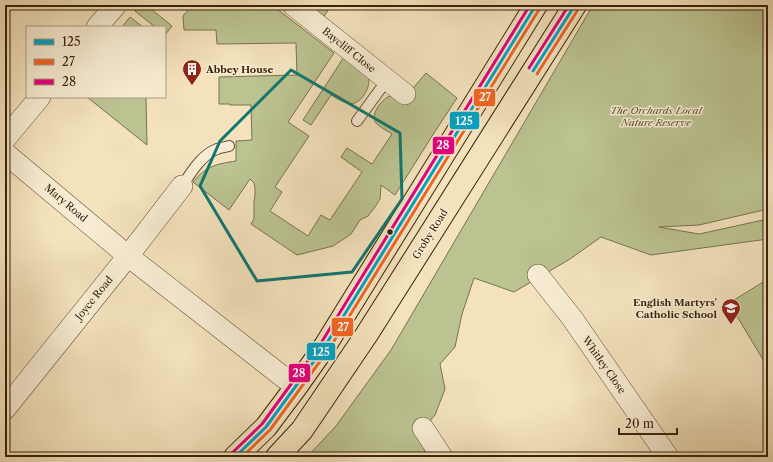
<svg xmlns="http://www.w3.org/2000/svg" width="773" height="462" font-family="'Libre Caslon Text',serif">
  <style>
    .green { fill: #bbc391; stroke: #7a724d }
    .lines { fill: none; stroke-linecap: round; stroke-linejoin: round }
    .service-casing { stroke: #685136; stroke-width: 12 }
    .minor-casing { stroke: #685136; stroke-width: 22 }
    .primary-casing { stroke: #392109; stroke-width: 24 }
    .service { stroke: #f7ecd3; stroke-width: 10 }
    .minor { stroke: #f7ecd3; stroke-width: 21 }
    .primary { stroke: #f3e2bc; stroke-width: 22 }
    .bus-1-casing { stroke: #f7ecd3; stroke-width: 6 }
    .bus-2-casing { stroke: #f7ecd3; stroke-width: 6 }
    .bus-3-casing { stroke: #f7ecd3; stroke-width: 6 }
    .bus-1 { stroke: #03a2c4; stroke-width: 3 }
    .bus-2 { stroke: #f26522; stroke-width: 3 }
    .bus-3 { stroke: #e5007d; stroke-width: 3 }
    .marked { fill: none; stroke: #0f766e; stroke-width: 3; stroke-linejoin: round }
    .bus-dot { fill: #392109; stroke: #f7ecd3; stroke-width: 1.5 }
    .labels { text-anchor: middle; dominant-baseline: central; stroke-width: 3; stroke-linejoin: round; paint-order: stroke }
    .street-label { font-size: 10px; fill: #392109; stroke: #f7ecd3 }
    .poi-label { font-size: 10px; font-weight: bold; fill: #392109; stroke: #f7ecd3; text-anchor: start }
    .park-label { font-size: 10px; font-style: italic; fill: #605232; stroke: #f7ecd3 }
    .line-badge { stroke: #f7ecd3; stroke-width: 1.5 }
    .badge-label { font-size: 11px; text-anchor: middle; font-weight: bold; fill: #fff }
  </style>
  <rect width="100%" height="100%" fill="#f3e2bc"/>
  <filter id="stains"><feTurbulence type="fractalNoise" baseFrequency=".005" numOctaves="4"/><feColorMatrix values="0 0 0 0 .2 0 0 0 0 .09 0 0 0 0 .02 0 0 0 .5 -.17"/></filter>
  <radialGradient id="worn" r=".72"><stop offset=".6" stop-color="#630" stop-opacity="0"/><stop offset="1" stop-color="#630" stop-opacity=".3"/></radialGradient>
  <!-- green -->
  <path class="green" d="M140,5H146L172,26L165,35V27H155L135,11Z
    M192,5H272L334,53L288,122L309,136L275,187L282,192L270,211L308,236L321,215L330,220L362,172L341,157L347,148L372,164L392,134C388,131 379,127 376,123C369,115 383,97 391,96C395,96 399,99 403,100L426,73L457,98L434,133L395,195L381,185L380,199L375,207L368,216L360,220L351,234L333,246L297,255L251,224L254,219V202L255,195V188L254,183L250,179L229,210L193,182C206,166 216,164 236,161V141L252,140L251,105H230V104H219V77L297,75L296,43L217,44L216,30H184L183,16Z
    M304,5H332L322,19Z
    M593,5H768V209L699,225L659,227L699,234L768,219V239L651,255L601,237L570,259L514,292L474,278L462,314L455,347L440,364L445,389L435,415L418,435L425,443V452L423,457H307L336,426L391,350Z
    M130,17L143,27H122Z
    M344,57L369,77C369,85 368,89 364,95C354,110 343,102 331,95L311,125L303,120Z
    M87,97H146L147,145Z
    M768,279V368L729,303Z"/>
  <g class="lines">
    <defs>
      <path id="service" d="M357,121L387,80
        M182,186C191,173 201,155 217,149C220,148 225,147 229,146"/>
      <path id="minor" d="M293,5L405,94
        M97,27L116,5
        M5,139L40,97
        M5,153L128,256L296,387
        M538,275L572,318L668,457
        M5,409L128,256L182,186
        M423,428L442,457"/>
      <path id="primary" d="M235,457L266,427L296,387L325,346L536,5
        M277,457L302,430L367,334L575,5"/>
    </defs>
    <!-- service casing -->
    <use href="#service" class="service-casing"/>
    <!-- minor casing -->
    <use href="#minor" class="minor-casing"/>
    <!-- primary casing -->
    <use href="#primary" class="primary-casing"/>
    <!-- service -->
    <use href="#service" class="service"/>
    <!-- minor -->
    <use href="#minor" class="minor"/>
    <!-- primary -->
    <use href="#primary" class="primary"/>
    <defs>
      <path id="bus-1" d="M533,71L575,5
        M235,457L266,427L325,346L536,5"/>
      <path id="bus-2" d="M537,74L579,8
        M242,457L270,430L329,349L540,8"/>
      <path id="bus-3" d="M529,68L569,5
        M232,453L262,424L321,343L530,5"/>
    </defs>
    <!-- bus-1 casing -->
    <use href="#bus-1" class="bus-1-casing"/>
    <!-- bus-2 casing -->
    <use href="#bus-2" class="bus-2-casing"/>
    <!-- bus-3 casing -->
    <use href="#bus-3" class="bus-3-casing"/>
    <!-- bus-1 -->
    <use href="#bus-1" class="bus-1"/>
    <!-- bus-2 -->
    <use href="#bus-2" class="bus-2"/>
    <!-- bus-3 -->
    <use href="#bus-3" class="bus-3"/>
  </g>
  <!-- marked area -->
  <path class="marked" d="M291,70L400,133L402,199L352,272L257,281L200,186L220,141Z"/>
  <!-- icons -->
  <defs>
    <symbol id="building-pin" viewBox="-11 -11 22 30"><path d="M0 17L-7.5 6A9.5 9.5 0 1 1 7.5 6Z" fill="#8f2418" stroke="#f7ecd3"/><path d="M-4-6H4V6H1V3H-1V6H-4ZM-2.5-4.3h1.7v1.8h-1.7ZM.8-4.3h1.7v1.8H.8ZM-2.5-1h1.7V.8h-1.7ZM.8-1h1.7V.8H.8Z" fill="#fff"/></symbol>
    <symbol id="school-pin" viewBox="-11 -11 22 30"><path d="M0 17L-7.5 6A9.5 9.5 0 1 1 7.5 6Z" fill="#8f2418" stroke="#f7ecd3"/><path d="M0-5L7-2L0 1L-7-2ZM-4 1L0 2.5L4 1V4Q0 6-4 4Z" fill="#fff"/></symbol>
  </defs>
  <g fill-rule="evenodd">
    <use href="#building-pin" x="181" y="58" width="22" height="30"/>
    <use href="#school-pin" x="720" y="297" width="22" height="30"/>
  </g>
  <!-- markers -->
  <circle class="bus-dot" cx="390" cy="232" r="3.5"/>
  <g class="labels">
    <!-- street labels -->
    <g class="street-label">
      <text transform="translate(349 50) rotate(39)">Baycliff Close</text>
      <text transform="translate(66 203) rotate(40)">Mary Road</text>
      <text transform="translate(430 234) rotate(-58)">Groby Road</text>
      <text transform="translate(94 298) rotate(-51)">Joyce Road</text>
      <text transform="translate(604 365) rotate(55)">Whitley Close</text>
    </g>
    <!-- poi labels -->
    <g class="poi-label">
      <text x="206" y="69">Abbey House</text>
      <text x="717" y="302" text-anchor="end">English Martyrs'<tspan x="717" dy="12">Catholic School</tspan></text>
    </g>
    <!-- park labels -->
    <g class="park-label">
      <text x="656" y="110">The Orchards Local<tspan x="656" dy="12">Nature Reserve</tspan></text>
    </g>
  </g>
  <g class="line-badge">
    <rect x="473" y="88" width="23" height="19" rx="4" fill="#f26522"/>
    <rect x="449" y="111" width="31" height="19" rx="4" fill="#03a2c4"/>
    <rect x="432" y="136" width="23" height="19" rx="4" fill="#e5007d"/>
    <rect x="331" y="317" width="23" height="20" rx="4" fill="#f26522"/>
    <rect x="306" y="342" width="30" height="19" rx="4" fill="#03a2c4"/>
    <rect x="288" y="363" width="23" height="20" rx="4" fill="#e5007d"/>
  </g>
  <g class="badge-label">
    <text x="485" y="101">27</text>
    <text x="464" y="125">125</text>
    <text x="443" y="149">28</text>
    <text x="343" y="331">27</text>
    <text x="321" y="356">125</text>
    <text x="299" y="377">28</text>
  </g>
  <!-- margin -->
  <rect width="773" height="462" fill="none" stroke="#f3e2bc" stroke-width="20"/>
  <rect x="6" y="6" width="761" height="450" fill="none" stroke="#392109" stroke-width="2"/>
  <rect x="10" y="10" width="753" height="442" fill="none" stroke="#392109"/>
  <!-- legend -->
  <rect x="26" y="26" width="140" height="72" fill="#f7ecd3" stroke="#ab9b82"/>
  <rect x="34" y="39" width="20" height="6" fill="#03a2c4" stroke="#ab9b82"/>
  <text x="62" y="46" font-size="12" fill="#392109">125</text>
  <rect x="34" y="59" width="20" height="6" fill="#f26522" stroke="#ab9b82"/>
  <text x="62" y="66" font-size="12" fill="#392109">27</text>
  <rect x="34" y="79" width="20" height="6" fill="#e5007d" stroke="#ab9b82"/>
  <text x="62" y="86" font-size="12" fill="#392109">28</text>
  <!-- scale -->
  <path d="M619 428v6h58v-6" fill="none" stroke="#392109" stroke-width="2"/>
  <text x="625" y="428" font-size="12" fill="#392109" stroke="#f7ecd3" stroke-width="3" paint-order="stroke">20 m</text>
  <rect width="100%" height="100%" filter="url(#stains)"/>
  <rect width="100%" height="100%" fill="url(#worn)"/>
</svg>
